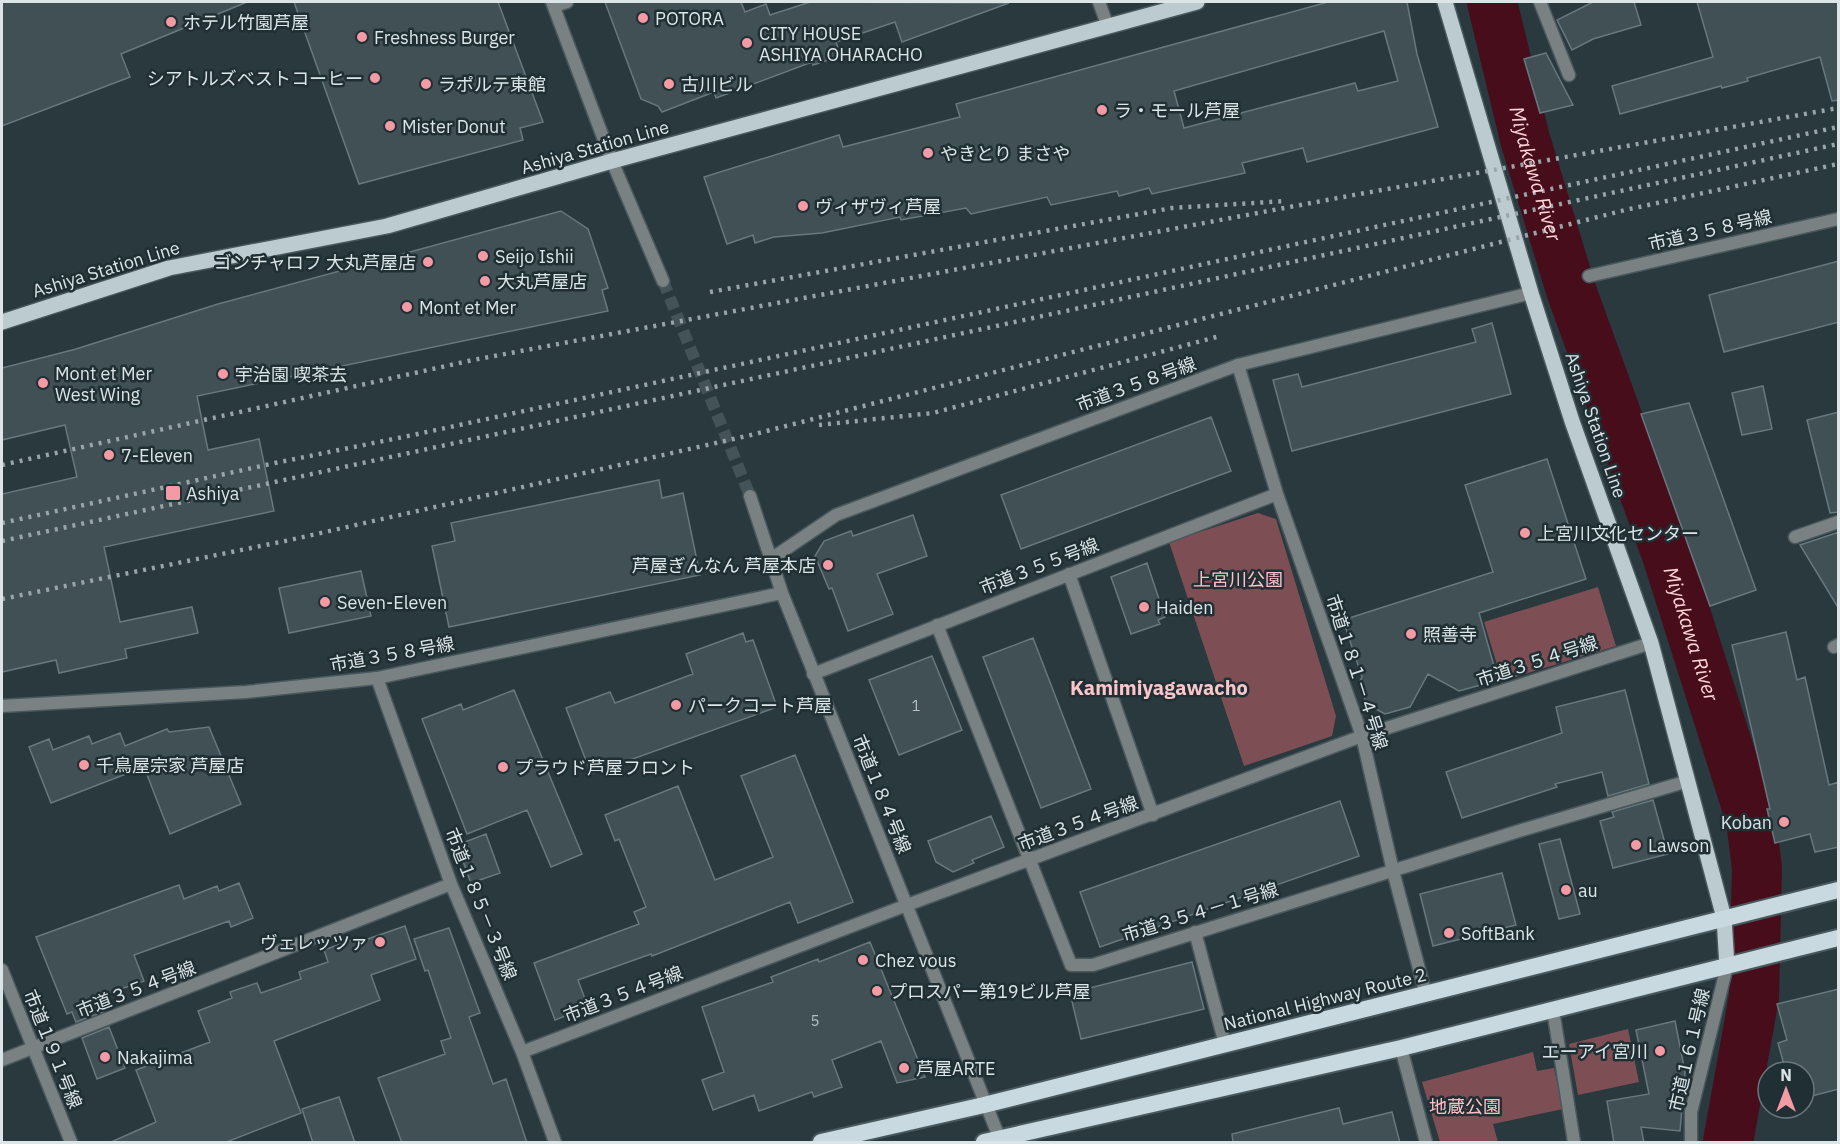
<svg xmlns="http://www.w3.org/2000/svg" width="1840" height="1144" font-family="'IBM Plex Sans','Noto Sans JP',sans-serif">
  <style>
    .green { fill: #7d4f55 }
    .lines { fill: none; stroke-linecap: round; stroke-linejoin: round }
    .river { stroke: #470d1a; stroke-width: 50 }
    .building { fill: #405055; stroke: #67787e; stroke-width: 1.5; fill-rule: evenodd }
    .tertiary-tunnel { stroke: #445357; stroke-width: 12; stroke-dasharray: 12 6; stroke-linecap: butt }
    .minor-casing { stroke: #49585c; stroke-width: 15 }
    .tertiary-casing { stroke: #49585c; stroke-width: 15 }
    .primary-casing { stroke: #49585c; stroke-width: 18 }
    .trunk-casing { stroke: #49585c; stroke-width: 20 }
    .minor { stroke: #798183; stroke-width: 12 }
    .tertiary { stroke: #798183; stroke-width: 12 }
    .primary { stroke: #bbcbd0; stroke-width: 15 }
    .trunk { stroke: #c8dae0; stroke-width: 16 }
    .rail { stroke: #99a5a9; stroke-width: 4.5; stroke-dasharray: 3 6; stroke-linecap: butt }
    .poi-dot { fill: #f49aa5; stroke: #202f34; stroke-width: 2 }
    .labels { text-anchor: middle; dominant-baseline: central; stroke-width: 5; stroke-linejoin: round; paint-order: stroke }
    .number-label { font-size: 15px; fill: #b4bfc2 }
    .poi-label { font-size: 18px; fill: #dbe4e7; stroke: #202f34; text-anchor: start }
    .street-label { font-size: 18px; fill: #dbe4e7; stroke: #202f34 }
    .park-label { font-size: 18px; fill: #fec1c7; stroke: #202f34 }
    .water-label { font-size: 20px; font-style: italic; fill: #fed5d8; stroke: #202f34 }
    .neighbourhood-label { font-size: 20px; font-weight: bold; fill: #fac6cb; stroke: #202f34 }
  </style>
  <rect width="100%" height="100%" fill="#29393e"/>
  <!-- green -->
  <path class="green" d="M1258,513L1276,519L1336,716L1332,736L1244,766L1169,542Z
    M1598,587L1616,646L1502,681L1484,622Z
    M1628,1029L1639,1082L1578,1095L1569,1044Z
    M1533,1052L1537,1071L1554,1068L1563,1109L1493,1124L1498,1142H1440L1422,1082Z"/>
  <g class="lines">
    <!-- river -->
    <path class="river" id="s1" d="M1492,2L1525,139L1571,290L1667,555L1751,820L1757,868L1754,997L1728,1142"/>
  </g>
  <!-- building -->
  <path class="building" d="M2,2H247L121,54L130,77L2,126Z
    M294,2H498L543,122L520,128L523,140L359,184Z
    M605,2H741L745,12L766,4L770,15L810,2L1009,3L902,42L895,22L836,42L841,56L813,65L812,62L716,98L714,92L662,112L658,106L641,99Z
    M1328,2H1407L1417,54L1438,127L1307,162L1303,148L1242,163L1245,173L1152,194L1149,188L1119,196L1117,191L1051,205L1047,197L971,214L966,208L901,220L900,217L822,233L774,237L755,243L753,235L727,244L704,177L839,135L843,147L960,117L956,104ZM1384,31L1398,81L1358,91L1355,83L1184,128L1174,91Z
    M1593,2H1634L1641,25L1593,39L1572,50L1557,20Z
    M1697,2H1839V100L1832,101L1820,57L1747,78L1748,81L1722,88L1721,86L1620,114L1612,86L1713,57Z
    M1546,53L1573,105L1540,113L1524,59Z
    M561,211L588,229L608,288L602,290L608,311L197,396L208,450L259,439L274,511L104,547L120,622L192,607L198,633L125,649L127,658L59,673L56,660L2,672V494L77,477L65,425L2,440V368L76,349L218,304Z
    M1839,261V322L1724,352L1709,295Z
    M1492,323L1511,394L1292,451L1273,380L1298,374L1302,387L1476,342L1472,329Z
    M1763,386L1772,429L1742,435L1732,393Z
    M1689,403L1756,590L1710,606L1641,414Z
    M1839,412V512L1830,513L1807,420Z
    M1211,417L1231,471L1021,549L1001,495Z
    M1547,459L1586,579L1479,613L1494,666L1484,684L1459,691L1428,674L1410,707L1385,714L1366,704L1360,681L1362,677L1343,620L1493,572L1465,485Z
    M659,480L662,498L683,493L700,575L449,627L432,546L455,541L451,523Z
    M913,515L927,556L877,574L893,614L848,631L832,588L829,589L815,556L824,541L851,531L853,536Z
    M1839,532V609L1800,545Z
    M1147,563L1165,617L1158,620L1160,624L1131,634L1111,577Z
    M361,571L371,616L289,633L279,588Z
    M1786,632L1797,680L1805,677L1829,785L1839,782V847L1815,852L1810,834L1775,843L1767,809H1770L1732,645Z
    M743,633L746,642L753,640L777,707L591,774L566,708L610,692L615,703L693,674L686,654Z
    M1033,638L1091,789L1041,808L983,657Z
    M932,656L962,730L899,755L869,680Z
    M514,690L582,854L551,867L527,810L467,834L422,719L461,704L463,710Z
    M1625,690L1649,784L1608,796L1602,772L1555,784L1557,787L1462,818L1446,772L1562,733L1556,707Z
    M209,727L241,804L170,834L144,767L51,803L29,747L49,739L53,750L89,736L92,744L120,733L125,746L167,729L169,732Z
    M795,755L853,902L798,923L790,902L652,956L651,954L578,980L588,1007L555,1020L534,963L639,924L634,912L646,907L619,839L615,841L605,815L678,786L715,880L773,857L741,776Z
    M1653,800L1668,854L1613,868L1600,821L1614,817L1612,812Z
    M1340,801L1359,856L1100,947L1080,892Z
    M991,816L1004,847L972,860L974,863L953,872L936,862L928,841Z
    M486,834L500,873L471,883L457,845Z
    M1560,839L1580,914L1559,919L1539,844Z
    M1502,873L1516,925L1433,946L1420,894Z
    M239,883L253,918L231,927L229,921L134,955L144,981L106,994L108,999L99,1002L103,1012L76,1022L72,1012L67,1014L36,937L179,885L184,899L217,886L219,891Z
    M405,926L416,959L371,975L380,1000L274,1041L301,1113L224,1143H109L156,1122L136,1070L210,1042L198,1011L232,998L230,992L257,983L261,993L301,979L299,972L328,962L324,950L357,938L359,942Z
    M449,928L480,1013L469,1017L493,1084L506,1079L527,1143H402L378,1078L445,1054L441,1041L451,1038L428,970L425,971L414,939Z
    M870,942L925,1077L897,1083L881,1041L832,1060L842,1087L814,1097L812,1092L759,1111L754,1095L713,1110L702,1080L724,1072L702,1007L773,982L771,977L818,959L819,962Z
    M1192,962L1204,1009L1081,1039L1070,993Z
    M1839,989V1089L1804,1098V1072H1786L1778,1043L1787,1040L1777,1004Z
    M1675,1021L1685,1072L1680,1131L1641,1127L1644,1143H1614L1607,1101L1649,1094L1636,1030Z
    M109,1027L125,1068L97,1079L82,1038Z
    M339,1097L355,1143H313L302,1109Z
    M1339,1108L1343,1124L1392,1112L1400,1143H1233L1232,1134Z"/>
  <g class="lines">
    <!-- tertiary-tunnel -->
    <path class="tertiary-tunnel" d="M663,281L750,496"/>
    <defs>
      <path id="minor" d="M1099,2L1108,27
        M1540,2L1569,75
        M554,6L567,2
        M1589,276L1838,219
        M1238,365L1277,494L1362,736L1393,871L1426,995
        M1795,537L1838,522
        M1069,574L1153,815
        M937,625L1071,965H1093L1522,830L1688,781
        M1834,647L1838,645
        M813,674L1277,494
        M377,678L451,884L522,1052L555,1142
        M1195,932L1225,1044
        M1553,1010L1574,1142
        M1401,1048L1426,1142
        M522,1052L907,905L1362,736L1651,643
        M2,1060L451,884
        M1691,1142V1112L1727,966"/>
      <path id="tertiary" d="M552,2L612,161L663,281
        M750,496L782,593L1001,1142
        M771,559L836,515L1238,365L1531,293
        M2,706L246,692L377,678L782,593
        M2,970L71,1142"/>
      <path id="primary" d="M1445,2L1531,293L1572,421L1651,643L1724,918L1727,966
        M2,322L169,268L387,226L612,161L1197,2"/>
      <path id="trunk" d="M821,1142L984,1105L1838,890
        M984,1142L1401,1048L1838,938"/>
    </defs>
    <!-- minor casing -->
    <use href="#minor" class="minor-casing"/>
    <!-- tertiary casing -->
    <use href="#tertiary" class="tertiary-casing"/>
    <!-- primary casing -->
    <use href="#primary" class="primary-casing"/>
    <!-- trunk casing -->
    <use href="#trunk" class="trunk-casing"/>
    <!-- minor -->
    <use href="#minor" class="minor"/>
    <!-- tertiary -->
    <use href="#tertiary" class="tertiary"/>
    <!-- primary -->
    <use href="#primary" class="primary"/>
    <!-- trunk -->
    <use href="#trunk" class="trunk"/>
    <!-- rail -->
    <path class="rail" d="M710,292L1172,208L1286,201
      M819,425L933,413L1220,336
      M2,465L473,360L1343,197L1838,108
      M2,523L275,463L413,435L1838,127
      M2,541L1838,144
      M2,599L290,540L751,435L1625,210L1838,164"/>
  </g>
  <!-- markers -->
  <g class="poi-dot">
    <circle cx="643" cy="18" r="6"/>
    <circle cx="171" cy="22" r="6"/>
    <circle cx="362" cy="37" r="6"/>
    <circle cx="747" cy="43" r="6"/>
    <circle cx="375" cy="78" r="6"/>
    <circle cx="426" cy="84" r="6"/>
    <circle cx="669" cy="84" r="6"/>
    <circle cx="1102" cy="110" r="6"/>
    <circle cx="390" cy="126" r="6"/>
    <circle cx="928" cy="153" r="6"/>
    <circle cx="803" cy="206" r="6"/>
    <circle cx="483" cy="256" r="6"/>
    <circle cx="428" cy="262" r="6"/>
    <circle cx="485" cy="281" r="6"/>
    <circle cx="407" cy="307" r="6"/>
    <circle cx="223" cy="374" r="6"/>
    <circle cx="43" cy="383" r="6"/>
    <circle cx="109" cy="455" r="6"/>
    <rect x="165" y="485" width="16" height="16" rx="3"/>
    <circle cx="1525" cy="533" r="6"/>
    <circle cx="828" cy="565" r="6"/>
    <circle cx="325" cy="602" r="6"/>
    <circle cx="1144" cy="607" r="6"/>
    <circle cx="1411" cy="634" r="6"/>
    <circle cx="676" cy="705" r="6"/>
    <circle cx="84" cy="765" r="6"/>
    <circle cx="503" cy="767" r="6"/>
    <circle cx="1784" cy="822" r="6"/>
    <circle cx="1636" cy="845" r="6"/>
    <circle cx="1566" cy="890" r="6"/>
    <circle cx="1449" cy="933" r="6"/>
    <circle cx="380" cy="942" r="6"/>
    <circle cx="863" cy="960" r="6"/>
    <circle cx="877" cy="991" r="6"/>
    <circle cx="1660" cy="1051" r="6"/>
    <circle cx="105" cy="1057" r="6"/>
    <circle cx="904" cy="1068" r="6"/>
  </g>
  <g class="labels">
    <!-- number labels -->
    <g class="number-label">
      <text x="916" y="705">1</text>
      <text x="815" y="1020">5</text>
    </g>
    <!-- poi labels -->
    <g class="poi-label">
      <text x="655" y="18">POTORA</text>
      <text x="183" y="22">ホテル竹園芦屋</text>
      <text x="759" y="33">CITY HOUSE<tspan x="759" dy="21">ASHIYA OHARACHO</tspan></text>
      <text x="374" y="37">Freshness Burger</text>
      <text x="363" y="78" text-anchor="end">シアトルズベストコーヒー</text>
      <text x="438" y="84">ラポルテ東館</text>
      <text x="681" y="84">古川ビル</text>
      <text x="1114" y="110">ラ・モール芦屋</text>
      <text x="402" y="126">Mister Donut</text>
      <text x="940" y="153">やきとり まさや</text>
      <text x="815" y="206">ヴィザヴィ芦屋</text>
      <text x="495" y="256">Seijo Ishii</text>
      <text x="416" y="262" text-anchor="end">ゴンチャロフ 大丸芦屋店</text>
      <text x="497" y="281">大丸芦屋店</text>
      <text x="419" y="307">Mont et Mer</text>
      <text x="55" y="373">Mont et Mer<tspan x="55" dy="21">West Wing</tspan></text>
      <text x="235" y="374">宇治園 喫茶去</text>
      <text x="121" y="455">7-Eleven</text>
      <text x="186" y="493">Ashiya</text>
      <text x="1537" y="533">上宮川文化センター</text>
      <text x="816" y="565" text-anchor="end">芦屋ぎんなん 芦屋本店</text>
      <text x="337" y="602">Seven-Eleven</text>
      <text x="1156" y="607">Haiden</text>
      <text x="1423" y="634">照善寺</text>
      <text x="688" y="705">パークコート芦屋</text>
      <text x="96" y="765">千鳥屋宗家 芦屋店</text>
      <text x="515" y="767">プラウド芦屋フロント</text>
      <text x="1772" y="822" text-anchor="end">Koban</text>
      <text x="1648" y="845">Lawson</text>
      <text x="1578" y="890">au</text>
      <text x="1461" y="933">SoftBank</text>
      <text x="368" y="942" text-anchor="end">ヴェレッツァ</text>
      <text x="875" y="960">Chez vous</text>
      <text x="889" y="991">プロスパー第19ビル芦屋</text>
      <text x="1648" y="1051" text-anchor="end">エーアイ宮川</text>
      <text x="117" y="1057">Nakajima</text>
      <text x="916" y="1068">芦屋ARTE</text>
    </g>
    <!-- street labels -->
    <g class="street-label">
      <text transform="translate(595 147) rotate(-16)">Ashiya Station Line</text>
      <text transform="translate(1710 230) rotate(-13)">市道３５８号線</text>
      <text transform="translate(106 269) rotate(-17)">Ashiya Station Line</text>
      <text transform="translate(1136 384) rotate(-20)">市道３５８号線</text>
      <text transform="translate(1596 425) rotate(71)">Ashiya Station Line</text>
      <text transform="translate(1039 566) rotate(-21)">市道３５５号線</text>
      <text transform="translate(392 654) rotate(-10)">市道３５８号線</text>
      <text transform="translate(1537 661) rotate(-18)">市道３５４号線</text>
      <text transform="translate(1357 672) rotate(72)">市道１８１－４号線</text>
      <text transform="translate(882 794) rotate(68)">市道１８４号線</text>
      <text transform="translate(1078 823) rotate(-20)">市道３５４号線</text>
      <text transform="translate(481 904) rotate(68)">市道１８５－３号線</text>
      <text transform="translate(1200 912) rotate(-17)">市道３５４－１号線</text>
      <text transform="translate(136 989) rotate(-21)">市道３５４号線</text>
      <text transform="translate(623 994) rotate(-21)">市道３５４号線</text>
      <text transform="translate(1325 999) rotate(-14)">National Highway Route 2</text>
      <text transform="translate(53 1049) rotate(68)">市道１９１号線</text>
      <text transform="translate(1689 1050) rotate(-77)">市道１６１号線</text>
    </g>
    <!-- park labels -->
    <g class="park-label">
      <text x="1238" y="579">上宮川公園</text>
      <text x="1465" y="1106">地蔵公園</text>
    </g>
    <!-- water labels -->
    <g class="water-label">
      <text stroke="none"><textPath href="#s1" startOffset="177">Miyakawa River</textPath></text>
      <text stroke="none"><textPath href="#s1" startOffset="663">Miyakawa River</textPath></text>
    </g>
    <!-- neighbourhood labels -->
    <g class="neighbourhood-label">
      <text x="1159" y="687">Kamimiyagawacho</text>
    </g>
  </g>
  <!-- border -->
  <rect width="1840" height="1144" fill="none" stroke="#dbe4e7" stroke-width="6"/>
  <!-- north arrow -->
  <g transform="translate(1786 1090)"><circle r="28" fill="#202f34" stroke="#6b777c" stroke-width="1.5"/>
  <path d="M0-4.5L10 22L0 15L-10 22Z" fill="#f49aa5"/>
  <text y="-9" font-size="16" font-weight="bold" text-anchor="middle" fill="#dbe4e7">N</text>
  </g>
</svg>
